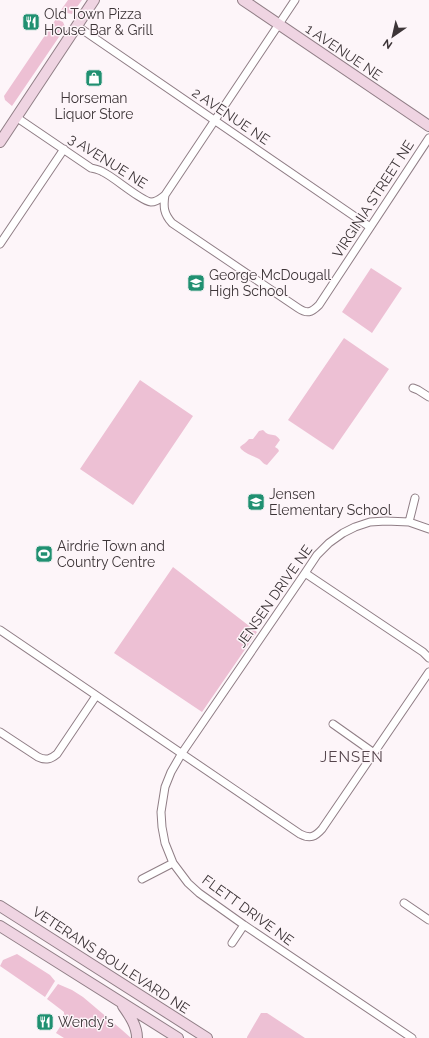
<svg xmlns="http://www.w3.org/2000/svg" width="429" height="1038" font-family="Raleway,sans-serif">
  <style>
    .green { fill: #edc0d4 }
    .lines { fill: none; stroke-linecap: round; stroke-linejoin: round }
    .street-casing { stroke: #907e86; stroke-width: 9 }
    .secondary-casing { stroke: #907e86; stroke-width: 12 }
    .street { stroke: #fff; stroke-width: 7 }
    .secondary { stroke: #efd4e2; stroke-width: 10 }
    .labels { text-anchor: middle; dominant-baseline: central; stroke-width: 3; stroke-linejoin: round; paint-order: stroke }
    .poi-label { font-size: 14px; fill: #3d3538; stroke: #fdf5f9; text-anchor: start }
    .street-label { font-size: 14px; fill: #3d3538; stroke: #fdf5f9 }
    .neighbourhood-label { font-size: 15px; letter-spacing: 1px; fill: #55454c; stroke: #fdf5f9 }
  </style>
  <rect width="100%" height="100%" fill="#fdf5f9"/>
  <!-- green -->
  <path class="green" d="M68,0H82L72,14L67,13L61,10Z
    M56,19L63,22L65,27L63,31L12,106L5,100L4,96Z
    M371,268L402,288L372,333L342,312Z
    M344,338L389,369L333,450L288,420Z
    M140,380L193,416L133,505L80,469Z
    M263,430C265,432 266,433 268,434C274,436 275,433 280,440L275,447L278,449L279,451L267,465C263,464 262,461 259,459C253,456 246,454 241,449L240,447C243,444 246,443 249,439H253L259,431Z
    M173,567L257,632L202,712L114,653Z
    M17,954L50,975L55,981L45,997L0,966L3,960Z
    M58,984L72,990L83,997L122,1030L131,1038H64L56,1033C61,1026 64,1021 64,1012L47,999Z
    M261,1013H267L305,1038H247V1037Z"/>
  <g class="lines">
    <defs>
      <path id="street" d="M77,26L370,227
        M16,117L91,168C95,169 100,170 103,172C114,177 141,201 151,202C157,202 161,198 165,195L295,0
        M165,195C163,207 164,214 172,223L298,308C307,314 311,313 319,305L429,138
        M0,244L64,149
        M413,388L418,390L429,397
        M409,522L415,498
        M305,573L423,652L429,658
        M0,630L300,834C310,839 315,837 322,829L429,672
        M333,724L374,753
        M0,732L38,757C46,761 51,759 57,754L96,696
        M142,879L173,863
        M404,903L429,920
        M232,943L244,925
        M412,1038L244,925L199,893L188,883L173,863L165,843L162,827L161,812L165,787L171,772L182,753L305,573L317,555L329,543L343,533L355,527L370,522L386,521L409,522L429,529"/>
      <path id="secondary" d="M243,0L429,126
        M0,142L94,0
        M0,906L207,1038
        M0,926L178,1038
        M123,1006C130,1016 137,1026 137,1038"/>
    </defs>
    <!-- street casing -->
    <use href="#street" class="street-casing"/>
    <!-- secondary casing -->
    <use href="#secondary" class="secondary-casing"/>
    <!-- street -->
    <use href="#street" class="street"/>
    <!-- secondary -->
    <use href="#secondary" class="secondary"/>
  </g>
  <!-- icons -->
  <defs>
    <symbol id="restaurant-square" viewBox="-11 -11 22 22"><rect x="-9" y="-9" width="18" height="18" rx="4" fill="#209071" stroke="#fdf5f9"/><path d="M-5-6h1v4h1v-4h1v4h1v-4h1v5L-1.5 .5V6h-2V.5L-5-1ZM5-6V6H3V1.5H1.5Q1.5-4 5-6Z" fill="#fff"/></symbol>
    <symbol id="shop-square" viewBox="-11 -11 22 22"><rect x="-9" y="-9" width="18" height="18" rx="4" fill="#209071" stroke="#fdf5f9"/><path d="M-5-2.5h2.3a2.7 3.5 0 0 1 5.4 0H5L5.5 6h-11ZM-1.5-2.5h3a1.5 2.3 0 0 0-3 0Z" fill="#fff"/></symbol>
    <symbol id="school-square" viewBox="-11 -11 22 22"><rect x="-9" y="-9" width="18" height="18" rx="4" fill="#209071" stroke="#fdf5f9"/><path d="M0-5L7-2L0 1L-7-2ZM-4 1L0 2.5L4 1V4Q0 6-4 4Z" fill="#fff"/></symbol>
    <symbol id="stadium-square" viewBox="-11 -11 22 22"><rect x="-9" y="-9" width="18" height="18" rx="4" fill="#209071" stroke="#fdf5f9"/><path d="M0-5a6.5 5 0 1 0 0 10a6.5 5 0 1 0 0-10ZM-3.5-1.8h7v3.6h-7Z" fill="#fff"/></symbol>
  </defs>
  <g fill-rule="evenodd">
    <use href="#restaurant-square" x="21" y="12" width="20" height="20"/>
    <use href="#shop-square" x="84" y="68" width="20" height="20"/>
    <use href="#school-square" x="186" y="273" width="20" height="20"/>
    <use href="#school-square" x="246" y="492" width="20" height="20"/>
    <use href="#stadium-square" x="34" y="544" width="20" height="20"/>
    <use href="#restaurant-square" x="35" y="1012" width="20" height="20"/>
  </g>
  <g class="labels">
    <!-- poi labels -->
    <g class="poi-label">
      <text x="44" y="14">Old Town Pizza<tspan x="44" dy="16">House Bar &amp; Grill</tspan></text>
      <text x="94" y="98" text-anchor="middle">Horseman<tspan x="94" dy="16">Liquor Store</tspan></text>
      <text x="209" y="275">George McDougall<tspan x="209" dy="16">High School</tspan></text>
      <text x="269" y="494">Jensen<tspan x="269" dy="16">Elementary School</tspan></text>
      <text x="57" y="546">Airdrie Town and<tspan x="57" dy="16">Country Centre</tspan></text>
      <text x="58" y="1022">Wendy's</text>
    </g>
    <!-- street labels -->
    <g class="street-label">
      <text transform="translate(344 52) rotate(34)">1 AVENUE NE</text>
      <text transform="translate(231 116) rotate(34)">2 AVENUE NE</text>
      <text transform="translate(108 161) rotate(32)">3 AVENUE NE</text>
      <text transform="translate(373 199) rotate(-57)">VIRGINIA STREET NE</text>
      <text transform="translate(274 596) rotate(-55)">JENSEN DRIVE NE</text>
      <text transform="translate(248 910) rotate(36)">FLETT DRIVE NE</text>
      <text transform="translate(111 960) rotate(33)">VETERANS BOULEVARD NE</text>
    </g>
    <!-- neighbourhood labels -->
    <g class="neighbourhood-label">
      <text x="352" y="757">JENSEN</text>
    </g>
  </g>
  <!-- north arrow -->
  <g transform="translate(393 36) rotate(214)" stroke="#fdf5f9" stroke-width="3" paint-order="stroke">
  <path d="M0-3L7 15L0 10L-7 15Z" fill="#3d3538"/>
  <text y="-6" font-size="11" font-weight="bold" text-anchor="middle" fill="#3d3538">N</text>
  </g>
</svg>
